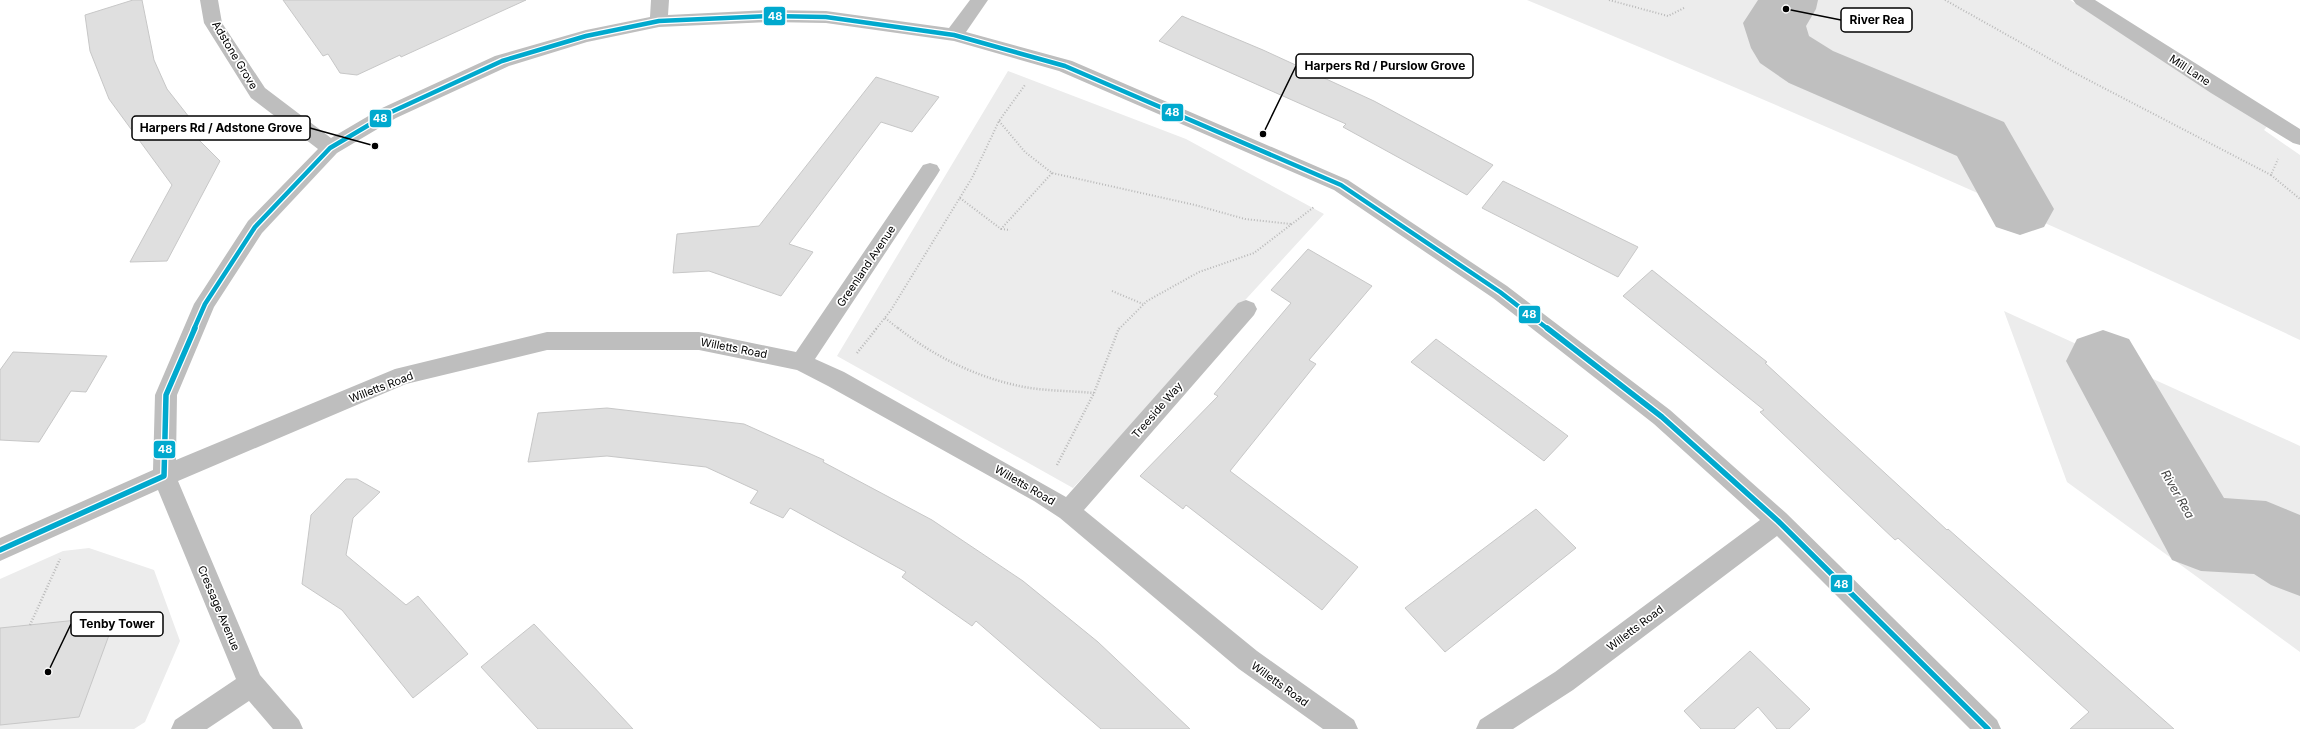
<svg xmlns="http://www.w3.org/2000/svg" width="2300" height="729" font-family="Inter,sans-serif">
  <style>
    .green { fill: #ececec }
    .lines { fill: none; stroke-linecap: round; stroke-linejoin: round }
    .river { fill: #bfbfbf; fill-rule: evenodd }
    .building { fill: #dfdfdf; stroke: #c7c7c7 }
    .path-far1 { stroke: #b9b9b9; stroke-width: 2; stroke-dasharray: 1 2; stroke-linecap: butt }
    .path { stroke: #b9b9b9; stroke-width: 2.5; stroke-dasharray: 1 2; stroke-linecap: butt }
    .minor { fill: #bebebe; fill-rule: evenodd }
    .bus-1-far1-casing { stroke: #fff; stroke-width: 7 }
    .bus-1-casing { stroke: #fff; stroke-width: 8 }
    .bus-1-far1 { stroke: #00a9ce; stroke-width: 4.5 }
    .bus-1 { stroke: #00a9ce; stroke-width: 5.5 }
    .labels { text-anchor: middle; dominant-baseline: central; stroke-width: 3.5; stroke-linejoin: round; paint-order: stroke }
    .street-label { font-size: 11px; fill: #000; stroke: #fff }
    .water-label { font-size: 12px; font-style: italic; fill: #444; stroke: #fff }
    .leader { fill: none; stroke: #000; stroke-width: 1.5 }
    .callout-dot { fill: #000; stroke: #fff; stroke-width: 1.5 }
    .callout { fill: #fff; stroke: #000; stroke-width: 1.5 }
    .callout-label { font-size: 12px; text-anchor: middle; font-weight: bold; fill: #000 }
    .line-badge { stroke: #fff; stroke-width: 1.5 }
    .badge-label { font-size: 11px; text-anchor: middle; font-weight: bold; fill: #fff }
  </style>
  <rect width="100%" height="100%" fill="#fff"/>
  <!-- green -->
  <path class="green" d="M1527,0H2070L2269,124L2264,130L2300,155V340C2045,220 1787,108 1527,0Z
    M1008,71L1186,139L1324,214L1073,488L837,356Z
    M2004,311L2300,446V652L2067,482Z
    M89,548L154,570L180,641L145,722L134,729H0V579L63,551Z"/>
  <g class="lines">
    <!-- river -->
    <path class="river" d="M1758,0H1818L1816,9L1806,26L1809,36L1833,51L2004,122L2054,209L2044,227L2020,235L1996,227L1957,156L1789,83L1760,63L1751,48L1743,23Z
      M2103,330L2129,339L2224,498L2266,501L2300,515V596L2271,585L2254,574L2201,571L2172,560L2066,361L2077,339Z"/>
  </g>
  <!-- building -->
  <path class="building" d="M133,0H142L154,60L167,89L200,131L193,134L220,161L167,261L130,262L172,185L109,99L90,51L85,15Z
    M283,0H526L401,57L400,55L357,75L340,73L328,54L323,56Z
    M1182,16L1263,50L1374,101L1493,165L1467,195L1343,127L1346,124L1159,41Z
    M876,77L939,97L912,132L881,122L789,244L813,252L781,296L709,271L673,273L677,234L759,226Z
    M1503,181L1638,247L1618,277L1482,208Z
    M1308,249L1372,286L1309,360L1316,364L1230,471L1358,567L1322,610L1186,505L1183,509L1140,476L1218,396L1214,394L1291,303L1271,290Z
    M1652,270L1767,362L1765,363L1947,530L1948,529L2174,729H2070L2089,712L1898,538L1895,540L1760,412L1764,410L1623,296Z
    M1436,339L1568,436L1544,461L1411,362Z
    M13,352L107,356L86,392L71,391L39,442L0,440V370Z
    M607,408L744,424L824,460L823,462L932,520L1023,581L1098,642L1190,729H1101L976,621L972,626L902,577L906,572L790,508L783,518L750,503L758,491L706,467L607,456L528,462L538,413Z
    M346,479H357L380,492L353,518L346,555L406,605L418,596L468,654L413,698L342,610L302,584L311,515Z
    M1536,509L1576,548L1445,652L1405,608Z
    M116,616L79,717L0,725V628Z
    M534,624L591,684L633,729H538L481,667Z
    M1750,651L1810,709L1789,729H1777L1758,707L1734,729H1701L1684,711Z"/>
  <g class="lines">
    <!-- path-far1 -->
    <path class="path-far1" d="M1609,0L1668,16L1684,8
      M1945,0L2073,72L2271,175L2278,159
      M999,121L1025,152L1052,173L1195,205L1245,219L1291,224
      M2271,175L2300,199
      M960,198L1001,229L1052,173
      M1001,229L1010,230
      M1112,291L1143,304
      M885,318L899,329
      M876,329L891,310L972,178L999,121L1025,85
      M1119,329L1147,301L1199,272L1254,253L1314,207"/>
    <!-- path -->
    <path class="path" d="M898,328C936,358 982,380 1030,388C1051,391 1073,391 1094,393
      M857,353L877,328
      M1057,465L1094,393L1119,328
      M30,625L60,559"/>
    <!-- minor -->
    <path class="minor" d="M200,0H218L222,23L265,88L331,138L382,108L495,56L586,30L650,17L651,0H669L668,15L769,10L826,11L949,28L970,0H988L966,32L1072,61L1348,180L1507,286L1670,410L1786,513L1997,720L2001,729H1970L1777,536L1573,690L1513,729H1476L1480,720L1555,672L1760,520L1654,424L1493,298L1334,190L1059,71L954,41L826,23L769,22L659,27L587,42L509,66L396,118L337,153L262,233L214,307L177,395L176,460L395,369L547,332H699L796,352L923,165L930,163L937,165L940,170L937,175L815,359L844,372L1066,497L1238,303L1246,300L1254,303L1257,309L1254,315L1084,510L1257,651L1354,720L1358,729H1323L1239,669L1060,518L1034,501L828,386L797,370L699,350H547L406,384L178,481L260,675L299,720L303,729H273L249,701L207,729H171L175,720L236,679L158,490L0,561V538L153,470L155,395L194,304L248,221L318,149L251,98L204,23Z
      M2073,0H2095L2300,129V145L2293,143L2211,93L2076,4Z"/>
    <defs>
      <path id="bus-1-far1" d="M194,329L205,304L255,227L330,148L389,113L502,61L586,36L659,21L769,16L826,17L954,35L1065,66L1341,185L1500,292L1548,329"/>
      <path id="bus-1" d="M1547,328L1662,417L1778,521L1988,729
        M0,550L164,476L166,395L195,328"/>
    </defs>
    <!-- bus-1-far1 casing -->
    <use href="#bus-1-far1" class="bus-1-far1-casing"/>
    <!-- bus-1 casing -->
    <use href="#bus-1" class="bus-1-casing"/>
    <!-- bus-1-far1 -->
    <use href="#bus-1-far1" class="bus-1-far1"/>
    <!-- bus-1 -->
    <use href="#bus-1" class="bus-1"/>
  </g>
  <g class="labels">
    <!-- street labels -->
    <g class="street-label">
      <text transform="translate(235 55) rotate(59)">Adstone Grove</text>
      <text transform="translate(2190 70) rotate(33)">Mill Lane</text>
      <text transform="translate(866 266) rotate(-56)">Greenland Avenue</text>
      <text transform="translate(734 348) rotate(11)">Willetts Road</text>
      <text transform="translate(381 387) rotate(-21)">Willetts Road</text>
      <text transform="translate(1157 410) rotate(-49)">Treeside Way</text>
      <text transform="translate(1025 485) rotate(30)">Willetts Road</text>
      <text transform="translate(219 608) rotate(67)">Cressage Avenue</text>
      <text transform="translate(1635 628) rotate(-37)">Willetts Road</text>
      <text transform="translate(1280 684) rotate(36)">Willetts Road</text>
    </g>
    <!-- water labels -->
    <g class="water-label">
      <text transform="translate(2178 494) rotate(60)">River Rea</text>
    </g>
  </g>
  <!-- callouts -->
  <path class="leader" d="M1786 9L1841 20M1263 134L1296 66M375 146L310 128M48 672L71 624"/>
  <g class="callout-dot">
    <circle cx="1786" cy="9" r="4"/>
    <circle cx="1263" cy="134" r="4"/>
    <circle cx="375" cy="146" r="4"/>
    <circle cx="48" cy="672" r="4"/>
  </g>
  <g class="callout">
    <rect x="1841" y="8" width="71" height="24" rx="4"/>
    <rect x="1296" y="54" width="177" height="24" rx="4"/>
    <rect x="132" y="116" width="178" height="24" rx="4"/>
    <rect x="71" y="612" width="92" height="24" rx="4"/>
  </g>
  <g class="callout-label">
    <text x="1877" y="24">River Rea</text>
    <text x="1385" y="70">Harpers Rd / Purslow Grove</text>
    <text x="221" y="132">Harpers Rd / Adstone Grove</text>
    <text x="117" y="628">Tenby Tower</text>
  </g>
  <g class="line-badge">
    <rect x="763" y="6" width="23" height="20" rx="4" fill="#00a9ce"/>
    <rect x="1161" y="103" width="23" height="19" rx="4" fill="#00a9ce"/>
    <rect x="369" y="109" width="23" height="19" rx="4" fill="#00a9ce"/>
    <rect x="1518" y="305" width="23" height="19" rx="4" fill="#00a9ce"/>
    <rect x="153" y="440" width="23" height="19" rx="4" fill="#00a9ce"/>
    <rect x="1830" y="574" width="23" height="19" rx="4" fill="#00a9ce"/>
  </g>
  <g class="badge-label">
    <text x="775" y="20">48</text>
    <text x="1172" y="116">48</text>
    <text x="380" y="122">48</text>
    <text x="1529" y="318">48</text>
    <text x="165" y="453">48</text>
    <text x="1841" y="588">48</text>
  </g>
</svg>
